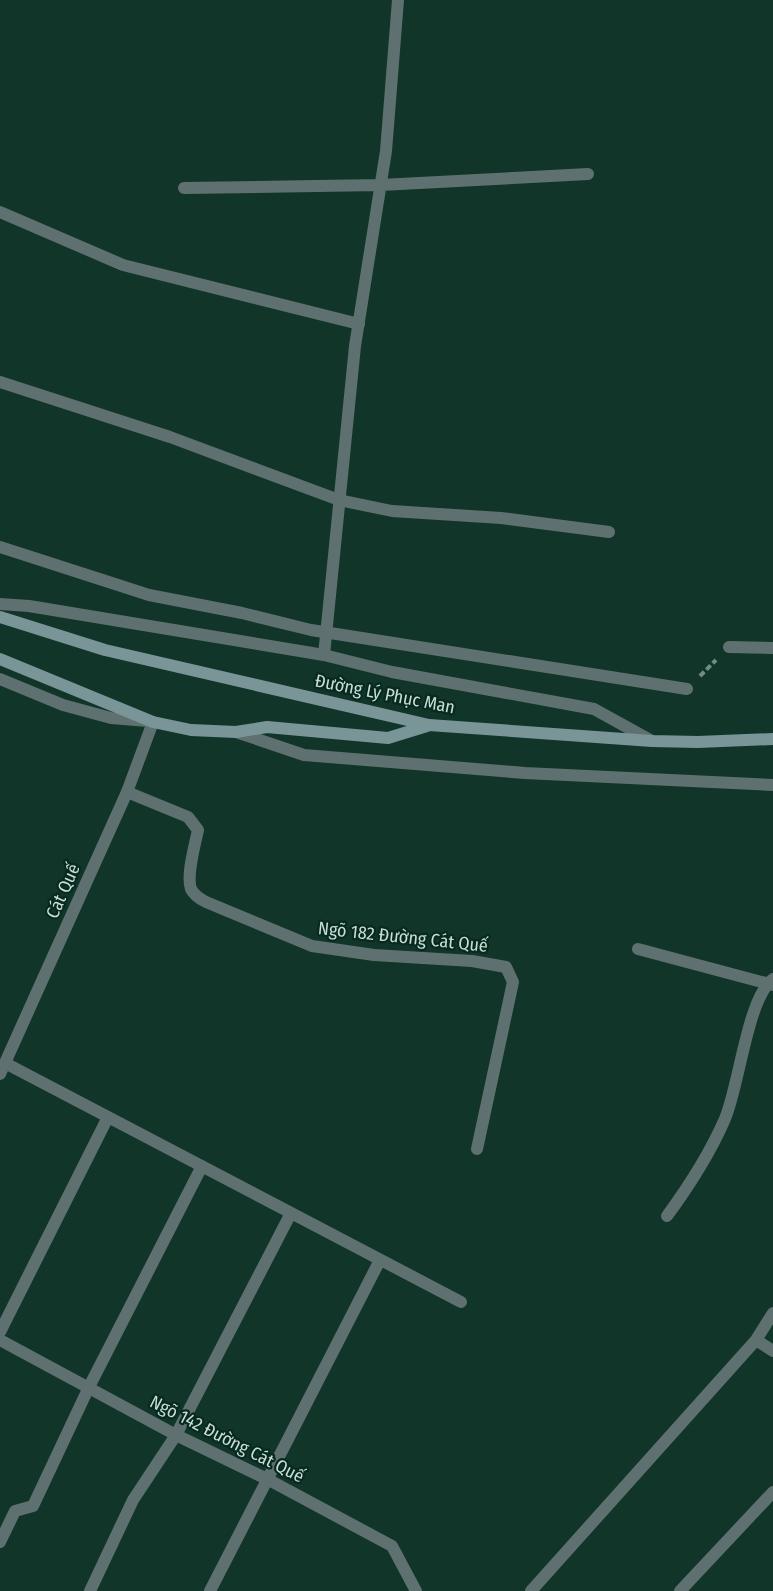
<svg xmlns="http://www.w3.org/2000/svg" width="773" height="1591" font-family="'Fira Sans Condensed',sans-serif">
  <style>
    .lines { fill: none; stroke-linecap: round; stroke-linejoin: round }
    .path { stroke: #718c82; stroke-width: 4; stroke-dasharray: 6 3; stroke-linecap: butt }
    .service { stroke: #5f7071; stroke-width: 12 }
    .minor { stroke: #5f7071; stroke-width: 12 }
    .tertiary { stroke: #5f7071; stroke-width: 12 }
    .secondary { stroke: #7a9598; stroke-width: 12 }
    .labels { text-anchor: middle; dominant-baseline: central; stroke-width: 4.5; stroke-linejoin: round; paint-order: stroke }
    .street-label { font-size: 18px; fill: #caddd5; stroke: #072a20 }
  </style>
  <rect width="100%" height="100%" fill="#123529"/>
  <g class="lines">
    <!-- path -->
    <path class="path" d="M700,676L716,660"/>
    <!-- service -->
    <path class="service" d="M0,212L123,265L359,324
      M0,547L149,595L242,613L311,630L687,689
      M0,604L29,606L324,655L392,672L594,709L652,741
      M0,1340L176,1435L269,1480L392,1546L416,1591"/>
    <!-- minor -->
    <path class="minor" d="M184,188L381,185L588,174
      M0,382L170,437L339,500L392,511L501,518L609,532
      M729,647L773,648
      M324,655L355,346L386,151L398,0
      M0,679L63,705L111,718L148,721
      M236,732L304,755L525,773L773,785
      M127,792L188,817L198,830C195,845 186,875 191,889C194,895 200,899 206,902L312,946L374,955L472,961L506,967L513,982L477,1149
      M638,949L773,985
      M5,1063L461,1302
      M667,1216C689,1186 709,1155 724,1121C739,1089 747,998 773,979
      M0,1332L108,1117
      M756,1340L773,1351
      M0,1542L15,1511L33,1506L89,1387L202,1166
      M90,1591L133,1500L176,1435L291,1213
      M210,1591L380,1260
      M531,1591L756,1340L773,1313
      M680,1591L773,1492"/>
    <!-- tertiary -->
    <path class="tertiary" d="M0,1074L127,792L153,722"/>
    <!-- secondary -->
    <path class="secondary" d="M0,617L105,650L429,725L652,741L698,742L773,739
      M0,659L153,722L191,730L236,732L267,727L388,738L427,726"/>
  </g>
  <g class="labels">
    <!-- street labels -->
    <g class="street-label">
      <text transform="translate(385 694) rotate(11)">Đường Lý Phục Man</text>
      <text transform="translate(63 891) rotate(-66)">Cát Quế</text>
      <text transform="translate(403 937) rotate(6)">Ngõ 182 Đường Cát Quế</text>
      <text transform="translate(227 1439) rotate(27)">Ngõ 142 Đường Cát Quế</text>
    </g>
  </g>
</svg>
